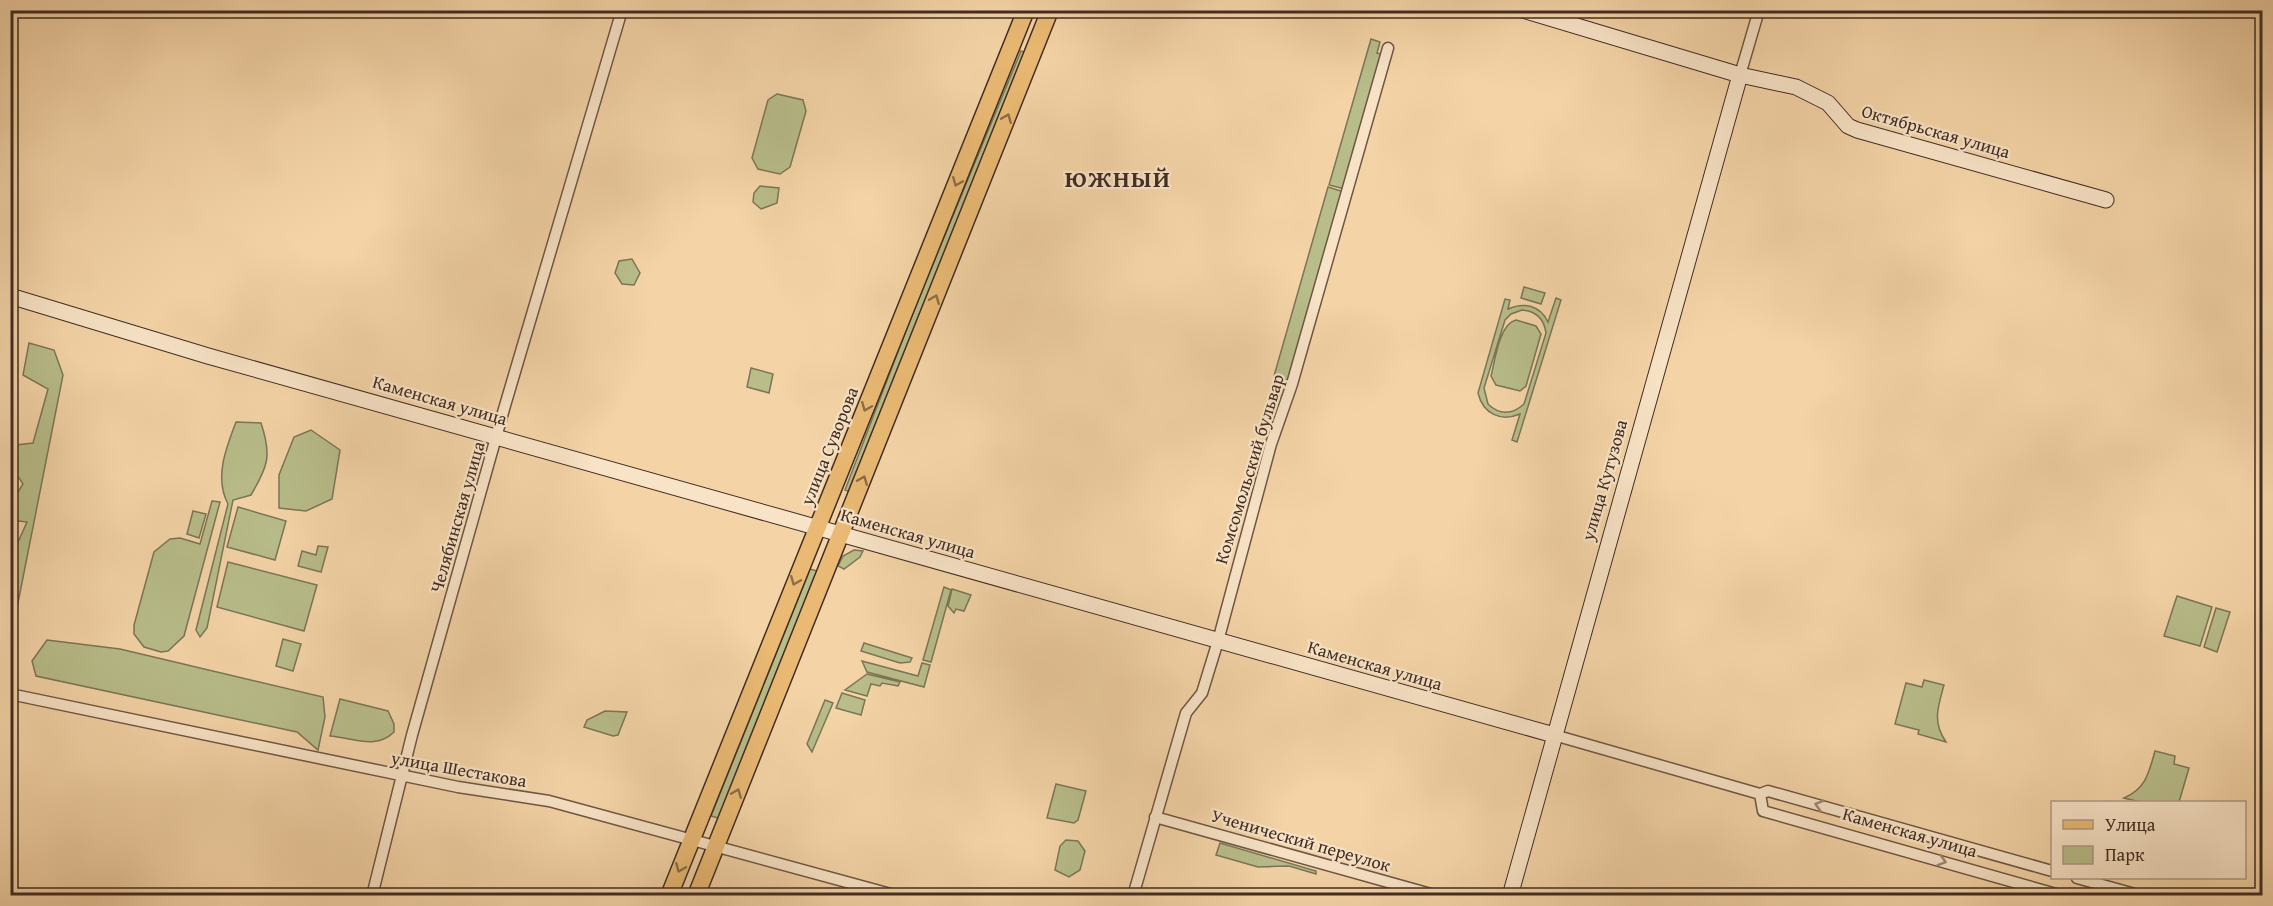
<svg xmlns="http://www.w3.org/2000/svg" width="2273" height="906" font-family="'Gentium Book Plus',serif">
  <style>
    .green { fill: #b8bd8a; stroke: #7c7556; stroke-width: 1.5; fill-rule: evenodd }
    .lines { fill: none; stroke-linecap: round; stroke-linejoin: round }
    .street-casing { stroke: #6e5744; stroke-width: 13 }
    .secondary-casing { stroke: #412d23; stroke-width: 17 }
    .primary-casing { stroke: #412d23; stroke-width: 19 }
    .street { stroke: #f8e3c6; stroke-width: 10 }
    .secondary { stroke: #f8e3c6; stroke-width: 15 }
    .primary { stroke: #eaba74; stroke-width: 16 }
    .oneway { stroke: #8d6c47 }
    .oneway2 { stroke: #9c8874 }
    .labels { text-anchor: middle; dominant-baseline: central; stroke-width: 4.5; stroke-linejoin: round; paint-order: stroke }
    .street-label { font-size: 18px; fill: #412d23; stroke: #f8e3c6 }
    .district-label { font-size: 24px; font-weight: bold; letter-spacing: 1.5px; fill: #412d23; stroke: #f8e3c6 }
  </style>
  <rect width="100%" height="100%" fill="#f4d4a7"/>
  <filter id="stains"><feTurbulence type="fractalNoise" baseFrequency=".00333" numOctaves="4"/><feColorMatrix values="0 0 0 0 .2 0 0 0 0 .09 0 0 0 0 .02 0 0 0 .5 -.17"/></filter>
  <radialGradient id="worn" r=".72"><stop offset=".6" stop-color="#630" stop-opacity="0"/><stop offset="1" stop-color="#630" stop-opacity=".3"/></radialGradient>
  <!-- green -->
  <path class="green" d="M1371,39L1380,42L1377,53L1383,55L1345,189L1329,185Z
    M1021,51L1027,53L851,492L845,490L914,310Z
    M777,94L803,100L806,111L790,167L780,174L758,169L752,158L768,100Z
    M760,186L779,188L777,203L761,209L753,202L754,193Z
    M1328,187L1344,192L1290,381L1274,376Z
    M632,259L640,273L634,285L622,284L615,273L619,261Z
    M1524,287L1545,293L1541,304L1521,298Z
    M1556,298L1561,300L1517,442L1512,440L1520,414C1501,422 1483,414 1478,393L1505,299L1510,300L1508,309C1524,302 1540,305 1548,322ZM1522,310C1537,311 1544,319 1546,333L1524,404C1512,415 1499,415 1488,404L1484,388L1505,320L1511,314Z
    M1516,320L1536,326L1541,334L1526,386L1520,391L1496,385L1491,376C1495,361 1499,324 1516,320Z
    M29,343L54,350L63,375L17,608L11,619V550L18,542L27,522L11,520V492H18L23,484C13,469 6,461 16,445L33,443L48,389L23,375Z
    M751,368L773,374L769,393L747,387Z
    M236,422L261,423C272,456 268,466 251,495L233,500L207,628L200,637L196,630L228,504C214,478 226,448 236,422Z
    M311,430L340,450L332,499L306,511L279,508V475L294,437Z
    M212,501L220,502L184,636L168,651L161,652L144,647L134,634V625L154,552L170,539L180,538L200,544Z
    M238,507L286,521L275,560L227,547Z
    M193,511L206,514L199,538L187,534Z
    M318,546L328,547L321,572L298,566L302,551L316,555Z
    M854,550L863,551L860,557L844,569L838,566L843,556Z
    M228,562L317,585L304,631L217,607Z
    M810,569L817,571L718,818L711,816Z
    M944,587L951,590L931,662L923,660Z
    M952,589L971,595L964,611L956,609L954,613L948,606Z
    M2177,596L2212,607L2200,646L2164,636Z
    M2216,608L2230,612L2217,652L2204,647Z
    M283,639L301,644L293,671L276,666Z
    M47,640L120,649L323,697L325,717L318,750L297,732L36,676L32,661Z
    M864,643L912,658L910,662L900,663L861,651Z
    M862,661L918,676L922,663L930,665L924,687L867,672Z
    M867,674L900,682L898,686L882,683L880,686L871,684L867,696L845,690Z
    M1924,680L1944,685C1938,707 1932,722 1946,742L1918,734L1919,730L1895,724L1906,683L1922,687Z
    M842,693L865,700L861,715L836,708Z
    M340,699L388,711L394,724V732C376,750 353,738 330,736Z
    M825,700L833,703L812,752L807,744Z
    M605,711L627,712L618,735L613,736L584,727L587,720Z
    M2155,751L2175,756L2174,764L2189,768L2179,802H2140L2124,798C2146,789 2149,772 2155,751Z
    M1056,784L1086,791L1078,820L1074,823L1047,818Z
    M1066,840L1078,841L1085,851L1080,870L1069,877L1055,870L1060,846Z
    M1220,843L1316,871V874L1289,866L1258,867L1216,855Z"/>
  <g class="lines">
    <defs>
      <path id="street" d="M1740,75L1759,10
        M10,694L458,787L549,801L898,896
        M1554,735L1760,794L1768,791L2052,871
        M1760,794L1763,811L2063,896
        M1155,817L1438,896
        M2077,878L2142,896
        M372,896L412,735L504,409L622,10
        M1133,896L1186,713L1202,693L1218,641L1271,444L1292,384L1388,48"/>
      <path id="secondary" d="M1523,10L1740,75L1796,87L1828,103L1848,126L1857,130L2106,200
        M10,296L208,356L1554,735
        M1510,896L1740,75"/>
      <path id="primary" d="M669,896L1026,10
        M696,896L1050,10"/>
    </defs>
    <!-- street casing -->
    <use href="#street" class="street-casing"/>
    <!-- secondary casing -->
    <use href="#secondary" class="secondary-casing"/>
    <!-- primary casing -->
    <use href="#primary" class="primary-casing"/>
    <!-- street -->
    <use href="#street" class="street"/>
    <!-- secondary -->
    <use href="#secondary" class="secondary"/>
    <!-- primary -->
    <use href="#primary" class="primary"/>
  </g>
  <!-- one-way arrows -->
  <defs><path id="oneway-chevron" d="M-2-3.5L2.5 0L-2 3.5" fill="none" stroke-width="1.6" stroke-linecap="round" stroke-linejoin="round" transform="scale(1.5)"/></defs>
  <g class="oneway">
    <use href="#oneway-chevron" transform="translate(1007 118) rotate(-68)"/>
    <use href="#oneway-chevron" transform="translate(957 182) rotate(112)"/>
    <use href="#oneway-chevron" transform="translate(935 299) rotate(-68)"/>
    <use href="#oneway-chevron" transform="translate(866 407) rotate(112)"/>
    <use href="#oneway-chevron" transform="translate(863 480) rotate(-68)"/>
    <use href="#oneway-chevron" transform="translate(795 581) rotate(112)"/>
    <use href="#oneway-chevron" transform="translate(737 793) rotate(-68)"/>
    <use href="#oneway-chevron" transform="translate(680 868) rotate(112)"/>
  </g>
  <g class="oneway2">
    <use href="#oneway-chevron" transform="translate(1819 805) rotate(-164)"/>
    <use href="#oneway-chevron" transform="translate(1942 861) rotate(16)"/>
  </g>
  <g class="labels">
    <!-- street labels -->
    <g class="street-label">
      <text transform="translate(1936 131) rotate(16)">Октябрьская улица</text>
      <text transform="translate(440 400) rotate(16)">Каменская улица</text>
      <text transform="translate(829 446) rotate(-68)">улица Суворова</text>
      <text transform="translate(1249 469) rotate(-73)">Комсомольский бульвар</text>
      <text transform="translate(1604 480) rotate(-74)">улица Кутузова</text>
      <text transform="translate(457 517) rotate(-74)">Челябинская улица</text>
      <text transform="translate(908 533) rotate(16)">Каменская улица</text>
      <text transform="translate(1375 665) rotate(16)">Каменская улица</text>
      <text transform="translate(459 769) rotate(10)">улица Шестакова</text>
      <text transform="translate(1910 832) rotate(16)">Каменская улица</text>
      <text transform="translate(1301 840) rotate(16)">Ученический переулок</text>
    </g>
    <!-- district labels -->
    <g class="district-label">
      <text x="1118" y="178">ЮЖНЫЙ</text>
    </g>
  </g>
  <!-- margin -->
  <rect width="2273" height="906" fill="none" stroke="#f4d4a7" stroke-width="36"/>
  <rect x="12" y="12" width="2249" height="882" fill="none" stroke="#412d23" stroke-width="3"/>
  <rect x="18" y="18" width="2237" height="870" fill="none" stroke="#412d23" stroke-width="1.5"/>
  <!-- legend -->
  <rect x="2051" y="801" width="195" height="78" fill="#f8e3c6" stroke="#af9a85" stroke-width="1.5"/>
  <rect x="2063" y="820" width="30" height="9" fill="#eaba74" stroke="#af9a85" stroke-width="1.5"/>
  <text x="2105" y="831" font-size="18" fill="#412d23">Улица</text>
  <rect x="2063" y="846" width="30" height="18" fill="#b8bd8a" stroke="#af9a85" stroke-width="1.5"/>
  <text x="2105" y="861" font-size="18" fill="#412d23">Парк</text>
  <rect width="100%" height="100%" filter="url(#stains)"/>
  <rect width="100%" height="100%" fill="url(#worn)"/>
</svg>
